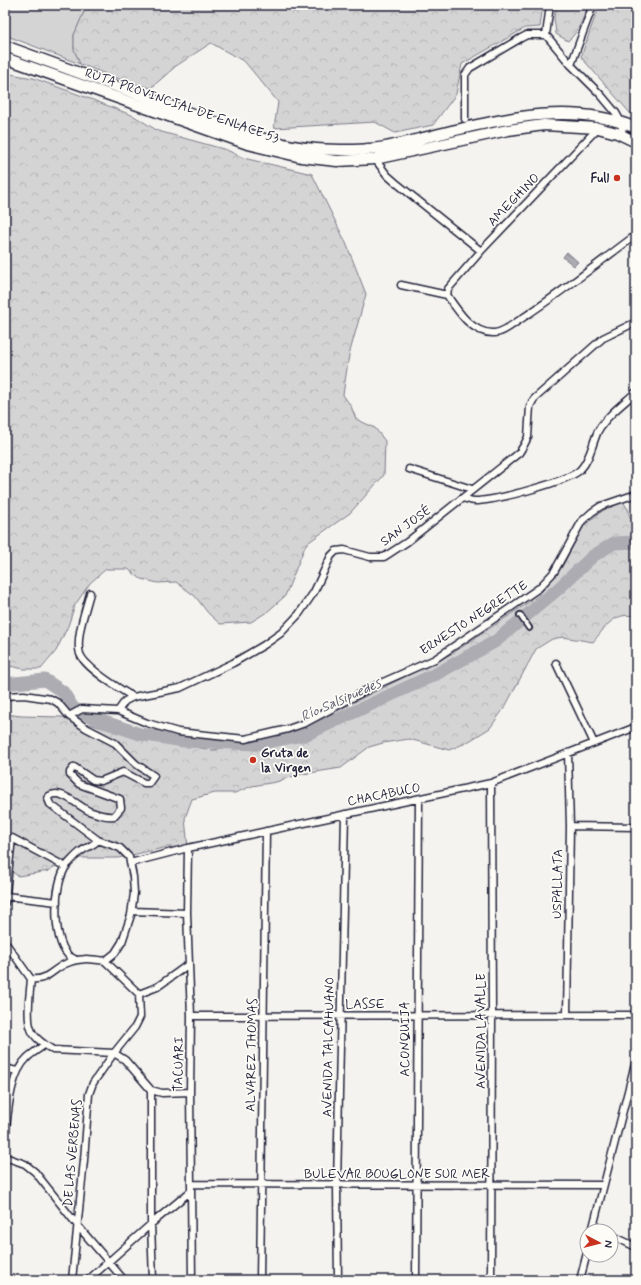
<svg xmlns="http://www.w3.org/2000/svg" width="641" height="1285" font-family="Mynerve,sans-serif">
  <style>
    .grass { fill: #d5d4d5; stroke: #7c7b88 }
    .forest { fill: url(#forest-crowns); stroke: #7c7b88 }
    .water { fill: url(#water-waves); stroke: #757582 }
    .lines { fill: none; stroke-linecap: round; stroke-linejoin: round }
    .river { stroke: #acacb2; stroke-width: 13 }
    .pedestrian-casing { stroke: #22223b; stroke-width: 8 }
    .minor-casing { stroke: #22223b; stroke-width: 9 }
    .primary-casing { stroke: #22223b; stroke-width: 13 }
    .pedestrian { stroke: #fdfcf7; stroke-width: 4.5 }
    .minor { stroke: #fdfcf7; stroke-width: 6 }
    .primary { stroke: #fdfcf7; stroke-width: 10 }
    .poi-dot { fill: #c8321e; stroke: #fdfcf7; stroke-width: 1.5 }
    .labels { text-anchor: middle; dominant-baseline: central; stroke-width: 3.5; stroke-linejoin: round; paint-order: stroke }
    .street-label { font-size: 13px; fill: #22223b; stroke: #fdfcf7 }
    .poi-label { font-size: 13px; font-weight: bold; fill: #22223b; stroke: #fdfcf7; text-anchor: end }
    .water-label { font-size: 14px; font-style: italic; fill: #59596b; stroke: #fdfcf7 }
  </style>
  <defs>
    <pattern id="forest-crowns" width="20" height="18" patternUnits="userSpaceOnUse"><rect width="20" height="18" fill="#d5d4d5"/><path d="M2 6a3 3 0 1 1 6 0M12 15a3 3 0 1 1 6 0" fill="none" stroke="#b7b6b8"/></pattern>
    <pattern id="water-waves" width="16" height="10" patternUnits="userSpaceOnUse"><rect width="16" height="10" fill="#acacb2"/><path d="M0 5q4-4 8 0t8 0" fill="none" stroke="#8c8c92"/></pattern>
  </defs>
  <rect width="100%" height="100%" fill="#f4f3ef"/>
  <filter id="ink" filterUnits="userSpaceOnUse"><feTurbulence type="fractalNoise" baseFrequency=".025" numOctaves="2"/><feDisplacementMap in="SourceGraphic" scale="8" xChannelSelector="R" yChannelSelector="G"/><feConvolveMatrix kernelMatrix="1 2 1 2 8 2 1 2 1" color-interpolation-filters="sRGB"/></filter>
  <g filter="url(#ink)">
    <!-- grass -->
    <path class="grass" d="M5,5H87L74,35V49L80,64L5,35Z"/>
    <!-- forest -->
    <path class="forest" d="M87,5H543L540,27L525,28L462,64L456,94L433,125L395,133L375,122L274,128L278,102L245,62L211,43L176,66L151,88L127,82L80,64L74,49V35Z
      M557,5H588C583,19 579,31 568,41L556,34L554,17Z
      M599,5H636V115L630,113L581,57Z
      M5,73L33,78L88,98L134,116L158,131L227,150L243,158L312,174L346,243L366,294L349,355L343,395L351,406L356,419L375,428L385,441L384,475L350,513L306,544L285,596L267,612L251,622L220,624L208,613L195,596L176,582L158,583L141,579L128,569H106L90,583L75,605L68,626L56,651L41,669H24L5,665Z
      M623,502L628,509L630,518L636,520V619L634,616C613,612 605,628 593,642L563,637L552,639L536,649L505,707L490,728L466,743L449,750L409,739L383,743L369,747L341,768L297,775L276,782L252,786L235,793H215L192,799L185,818L188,848L168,847L118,858H78L62,861L49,871L18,876L10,870L9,861L5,858V714L21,716L62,717L153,741L214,750L308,727L354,702L453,653L538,596L562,567L583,527L598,514L613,504Z"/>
    <!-- water -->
    <path class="water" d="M567,252L578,262L574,266L563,257Z"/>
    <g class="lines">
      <!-- river -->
      <path class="river" d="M5,684L45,680L63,692L73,708L96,719L140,734L184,741L256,744L307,734L438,673L496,641L558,589L593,556L614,543L636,542"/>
      <defs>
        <path id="pedestrian" d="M520,615L529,628"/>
        <path id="minor" d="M550,5L546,35L571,65L601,95L616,113L621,122L623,136
          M571,65L593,5
          M465,119V75L470,68L521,38L527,35H546
          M598,128L481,251L448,289L447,295C457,310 472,334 494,333C503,333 513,324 521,319C561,293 598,263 636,235
          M375,159L387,175L395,182L481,251
          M401,285L447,295
          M409,469L472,489
          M463,498C467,499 471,501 475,501C493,501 567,482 580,470C590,460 592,444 598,431C606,416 623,404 636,392
          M90,593C86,609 75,638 80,654C85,668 120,689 133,697
          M556,663L594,743
          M5,696L24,695L51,699L58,703L69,716L86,728L115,743L136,764L154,776L149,783H144L123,772L101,781L93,780L74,767L70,772V775L79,784L120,799L121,808L114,816C105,817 97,814 89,811C78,806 61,788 49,796L48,799L50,804L98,840L120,848L129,857L133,877L134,893L131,915L122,942L115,953L105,961C91,959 79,957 65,964C52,970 47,981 31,979
          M118,711L125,701L133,697L180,688L233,663L264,645L281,633L299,614L314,592L331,556L336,551L344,550L370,557H384L407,542L519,453L524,445L528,437L530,406L534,399L603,338L636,322
          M69,716L82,709L118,711L147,723L178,732L245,739L288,729L305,723L374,686L435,659L513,606L539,588L554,572L582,521L592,512L601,506L636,494
          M491,783L492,1015L491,1280
          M570,826L636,827
          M188,848L187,913L191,1016L190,1092L192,1280
          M130,863L188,848L491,783L636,727
          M6,896L57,902
          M5,903L12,838L66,867
          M132,911L187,913
          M5,942L31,979
          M76,960C73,958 70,957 68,955C52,937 53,884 67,865C71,861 76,855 80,852C86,847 93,846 98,840
          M31,979C30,992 26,1018 31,1029C33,1037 46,1046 53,1050L114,1053L125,1060L151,1090V1224L153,1280
          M139,994L157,987L189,964
          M567,1015L570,826L568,753
          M191,1016L636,1015
          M5,1062L8,1069L17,1071
          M151,1090L162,1093L190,1092
          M5,1138C8,1115 9,1075 27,1058C32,1053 38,1050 44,1045
          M5,1157L25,1164L35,1172L78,1226L124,1280
          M191,1184L603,1185
          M593,1227L603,1231
          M592,1231L636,1060
          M611,1235L636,1247
          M72,1280L84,1160L89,1094L93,1083L114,1053L135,1027L140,1017L139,994L105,961
          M88,1280L151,1224L191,1191
          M260,1280L266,831
          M338,1280L337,1185L345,814
          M416,1280L419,799
          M580,1280L587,1253"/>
        <path id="primary" d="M5,46C65,68 125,89 184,111C227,126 271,146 316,149C334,150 352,151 369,149C389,148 408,142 427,137C495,121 569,99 636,128
          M5,58L248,144L301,157L337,161L375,159L508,130L544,125L598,128L617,133L636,142"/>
      </defs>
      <!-- pedestrian casing -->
      <use href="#pedestrian" class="pedestrian-casing"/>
      <!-- minor casing -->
      <use href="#minor" class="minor-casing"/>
      <!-- primary casing -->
      <use href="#primary" class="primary-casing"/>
      <!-- pedestrian -->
      <use href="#pedestrian" class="pedestrian"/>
      <!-- minor -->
      <use href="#minor" class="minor"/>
      <!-- primary -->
      <use href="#primary" class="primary"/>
    </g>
  </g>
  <!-- markers -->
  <g class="poi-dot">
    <circle cx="617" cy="178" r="4"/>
    <circle cx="253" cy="760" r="4"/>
  </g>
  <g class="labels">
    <!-- street labels -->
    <g class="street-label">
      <text transform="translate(182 106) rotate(19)">RUTA PROVINCIAL DE ENLACE 53</text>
      <text transform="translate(514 200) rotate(-46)">AMEGHINO</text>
      <text transform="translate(406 526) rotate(-36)">SAN JOSÉ</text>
      <text transform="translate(474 618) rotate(-33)">ERNESTO NEGRETTE</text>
      <text transform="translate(384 795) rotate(-11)">CHACABUCO</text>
      <text transform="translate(558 884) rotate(-89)">USPALLATA</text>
      <text x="365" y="1004">LASSE</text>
      <text transform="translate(481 1031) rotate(-90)">AVENIDA LAVALLE</text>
      <text transform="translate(405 1039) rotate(-90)">ACONQUIJA</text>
      <text transform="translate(329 1047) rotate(-89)">AVENIDA TALCAHUANO</text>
      <text transform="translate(252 1055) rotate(-89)">ALVAREZ THOMAS</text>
      <text transform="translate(179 1064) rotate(-89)">TACUARI</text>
      <text transform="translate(73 1153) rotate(-85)">DE LAS VERBENAS</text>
      <text x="397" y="1174">BULEVAR BOUGLONE SUR MER</text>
    </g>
    <!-- poi labels -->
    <g class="poi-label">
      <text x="609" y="178">Full</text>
      <text x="261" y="753" text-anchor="start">Gruta de<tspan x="261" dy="15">la Virgen</tspan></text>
    </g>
    <!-- water labels -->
    <g class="water-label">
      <text transform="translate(341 700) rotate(-24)">Río Salsipuedes</text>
    </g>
  </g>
  <!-- margin -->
  <rect width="641" height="1285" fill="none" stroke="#fdfcf7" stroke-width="20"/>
  <rect x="10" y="10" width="621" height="1265" fill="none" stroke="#22223b" stroke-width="1.5" filter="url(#ink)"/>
  <!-- north arrow -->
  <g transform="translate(599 1243) rotate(97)"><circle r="19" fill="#fdfcf7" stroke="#a5a5ac"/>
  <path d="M0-3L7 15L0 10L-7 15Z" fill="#c8321e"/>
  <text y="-6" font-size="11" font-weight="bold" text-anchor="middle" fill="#22223b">N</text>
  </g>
</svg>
